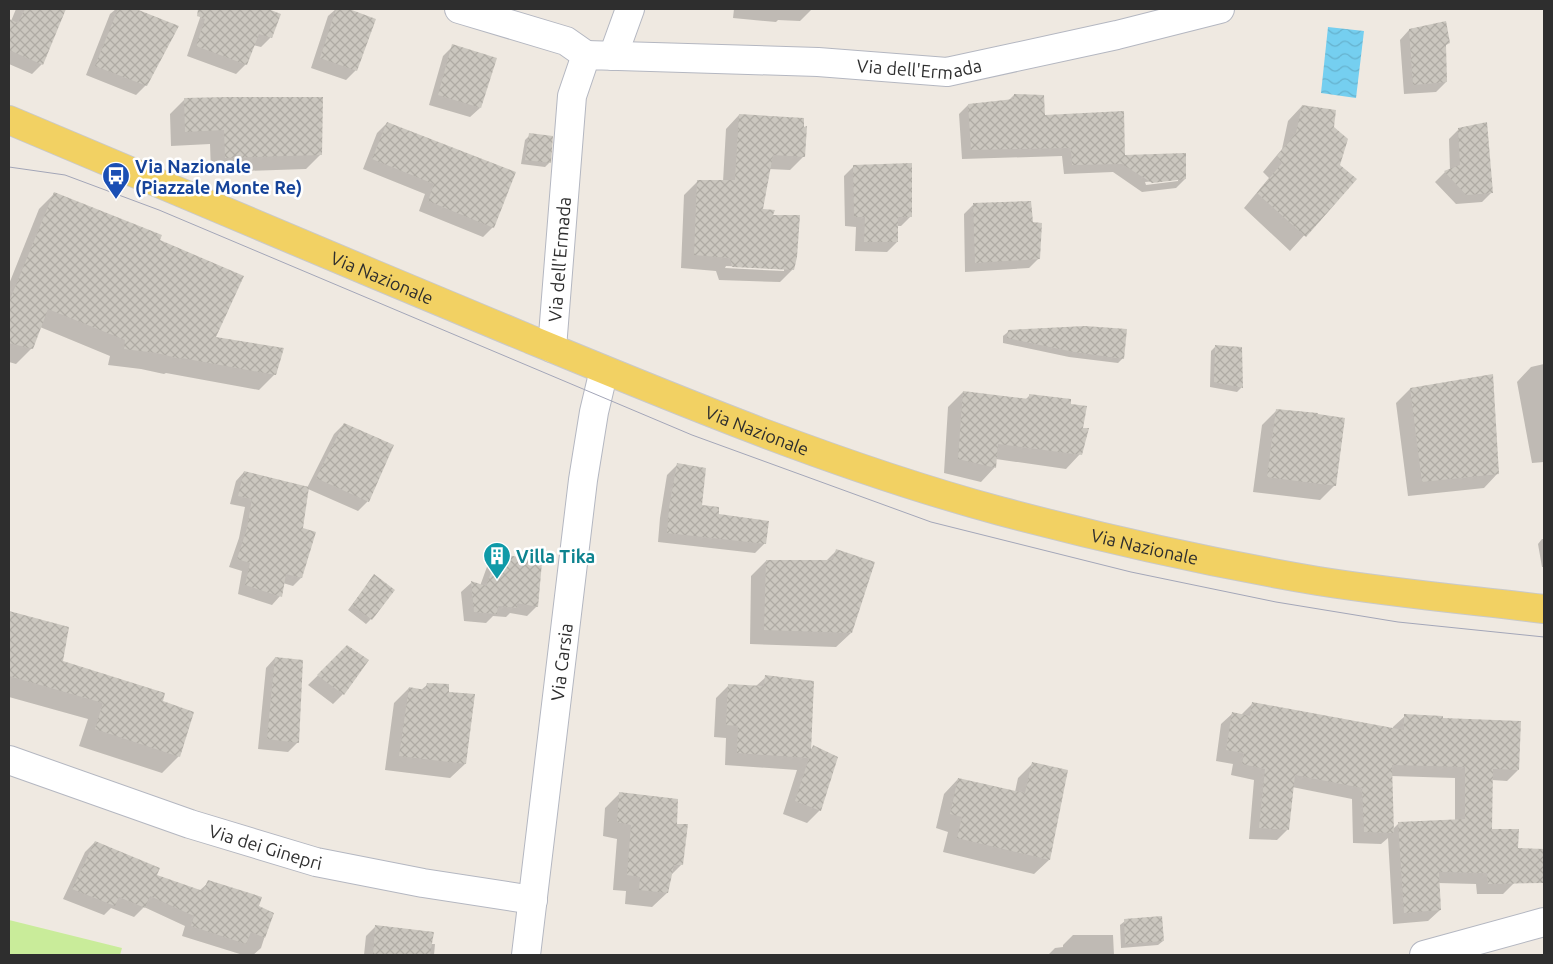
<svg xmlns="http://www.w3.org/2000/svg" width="1553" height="964" font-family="Ubuntu,sans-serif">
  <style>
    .pitch { fill: #c9ec9a }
    .water { fill: url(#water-waves) }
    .shadow { fill: #0003; fill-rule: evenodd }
    .building { fill: url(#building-cross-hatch) }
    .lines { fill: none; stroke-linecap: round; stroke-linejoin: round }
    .minor-casing { stroke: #b4b7c1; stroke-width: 30 }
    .major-casing { stroke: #c9c9c9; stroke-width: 30 }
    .minor { stroke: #fff; stroke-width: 28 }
    .major { stroke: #f2d163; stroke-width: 28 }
    .tram { stroke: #a3a6b8; stroke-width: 1 }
    .labels { text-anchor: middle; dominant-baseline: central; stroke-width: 5; stroke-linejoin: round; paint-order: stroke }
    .street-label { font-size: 18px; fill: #2e2e2e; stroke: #fff }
    .transit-label { font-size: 18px; font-weight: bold; fill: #164399; stroke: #fff; text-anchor: start }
    .culture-label { font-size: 18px; font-weight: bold; fill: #0d838f; stroke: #fff; text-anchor: start }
  </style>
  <defs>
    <pattern id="water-waves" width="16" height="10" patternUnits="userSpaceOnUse" patternTransform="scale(1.25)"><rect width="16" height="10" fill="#75cff0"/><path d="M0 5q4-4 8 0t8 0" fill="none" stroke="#66b2ce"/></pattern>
    <pattern id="building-cross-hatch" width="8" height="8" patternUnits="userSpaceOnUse" patternTransform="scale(1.25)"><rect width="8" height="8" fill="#cbc7bf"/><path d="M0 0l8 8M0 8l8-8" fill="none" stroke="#afaba4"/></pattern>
  </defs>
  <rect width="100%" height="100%" fill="#efe9e1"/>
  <!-- pitch -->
  <path class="pitch" d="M9,920L122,948L120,955H9Z"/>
  <!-- water -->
  <path class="water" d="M1328,27L1364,31L1356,98L1321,93Z"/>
  <!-- shadow -->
  <path class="shadow" d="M16,9H65L42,64L32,74L9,64V26Z
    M116,9H132L177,26L146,85L136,95L86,75L110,14Z
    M203,9H262L280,15L271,37L261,47L253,45L246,64L236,74L187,56Z
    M336,9H346L374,20L356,70L346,80L311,68L328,16Z
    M734,9H812L800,21L778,20L776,22L733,18Z
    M1409,30L1448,43L1445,46L1446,82L1436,92L1404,94L1400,40Z
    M453,46L480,108L470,117L429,105L443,56Z
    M1014,95L1044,116L1124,157L1185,179L1176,188L1142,192L1113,172L1064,174L1062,156L962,159L959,114L968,105L1008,101ZM1178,179V181L1146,185L1145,182Z
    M185,99L321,154L306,169L211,172L210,144L171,146L170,114Z
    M1302,106L1332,127L1339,166L1355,179L1290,251L1244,208L1269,178L1263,172L1282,149L1288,121Z
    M739,115L804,156L790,170L769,169L762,210L771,216L793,269L780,282L719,280L716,271L681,268L684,195L697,182H723L726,129ZM726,266L784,268V271L725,268Z
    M387,123L493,227L483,237L419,211L425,194L363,169L377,133Z
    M1459,129L1492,192L1482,202L1456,204L1435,182L1445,172L1450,170L1449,139Z
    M530,135L550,162L545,167L521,164L525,140Z
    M854,166L911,216L901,226H897V242L887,252L855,251L856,227L845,226L844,176Z
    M55,193L159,241L214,338L275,374L259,390L166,373L164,374L141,369L108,365L110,356L40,327L32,348L16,364L9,362V284L39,209Z
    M974,204L1032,223L1039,258L1029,268L965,272L964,214Z
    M1008,332L1123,358L1118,363L1069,357L1003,343V336Z
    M1216,346L1241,348V388L1237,392L1210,387L1211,351Z
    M1544,364V462L1532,463L1517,382L1531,367Z
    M1410,389L1498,473L1484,488L1408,496L1396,403Z
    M963,392L1025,400L1030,395L1070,405L1082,429L1080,454L1066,469L996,459L995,467L981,482L944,473L948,407Z
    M1277,410L1335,485L1320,500L1253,492L1262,425Z
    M344,424L368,501L358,511L308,489L302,529L301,578L293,586L283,583L280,596L272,605L238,594L242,571L229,567L239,538L245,507L230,504L236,481L244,472L307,488L334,434Z
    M677,465L701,506L765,543L755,553L658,542L660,518L667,475Z
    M1542,539H1544V567H1542L1538,544Z
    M837,550L851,633L836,647L750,644L751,576L766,561H826Z
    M498,555L537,606L527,616L510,613L506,617L493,616L486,623L464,621L461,592L471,583L480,586L488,564Z
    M374,576L371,619L366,624L348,610Z
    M9,612L68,628L61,662L161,702L179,756L162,773L79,746L88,719L9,697Z
    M347,647L343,694L333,704L308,685Z
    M275,658L298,742L288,752L258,749L266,668Z
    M766,677L810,750L813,747L820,810L807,823L783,814L797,770L725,765L726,738L714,737L716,698L729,685L755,687Z
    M427,685L448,693L473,696L465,764L450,778L385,770L394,703L409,688L421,690Z
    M1252,704L1393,730V727L1405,716L1518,770L1507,781L1492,780L1491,830L1514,883L1503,894H1477L1476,884L1438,883L1440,910L1428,921L1393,924L1388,838L1381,844L1353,843L1352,799L1292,787L1288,829L1277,840L1249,839L1254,780L1231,775L1233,764L1216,761L1221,724L1233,713L1241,715ZM1391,776L1455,778V821L1399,823L1392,830Z
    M1033,763L1049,860L1034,874L943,852L948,832L936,828L944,794L958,779L1015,792L1018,778Z
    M619,794L676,825L682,864L670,876L667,893L652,907L625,904L626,891L613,890L617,839L603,836L605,808Z
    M95,842L156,876L199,891L209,882L272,914L261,948L253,955H243L182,936L185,926L144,907L134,917L111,908L104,915L63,899L85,852Z
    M1125,921L1163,941L1158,945L1121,948L1120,925Z
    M376,926L430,944H435L434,955H364L366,936Z
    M1073,935H1113L1114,955H1048L1055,948L1063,947V945Z"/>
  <!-- building -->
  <path class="building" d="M25,9H66L43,65L9,50V19L18,23Z
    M118,9H136L179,26L147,86L95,66Z
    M198,9H268L281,14L272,38L259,34L247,65L196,46L205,19L197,16Z
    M336,9H349L376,19L357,71L320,58Z
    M1446,21L1450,43L1446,45L1447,82L1413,85L1409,29Z
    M452,44L497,58L481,108L438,95Z
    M1014,94L1044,95L1045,115L1124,111L1125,155L1186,153V179L1152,183L1122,164L1072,165L1071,148L971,150L968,104L1014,99Z
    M227,97H323L322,155L225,158L224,130L185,132L184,98Z
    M1302,105L1336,110L1334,127L1348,139L1340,165L1357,179L1306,237L1257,193L1282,163L1277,156L1296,133Z
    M739,114L804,118V127L807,126L805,157L773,155L763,209L775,210L773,215H800L797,257L794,270L732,267L730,258L694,255L697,180H735Z
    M387,122L516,172L494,228L428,201L434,184L372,159Z
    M1487,122L1493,193L1466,195L1444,171L1460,165L1458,128Z
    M529,133L553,136L551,163L525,160Z
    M912,163V217H898V242H864L865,217H854L853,165Z
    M54,192L162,235L160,240L244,276L216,337L284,348L276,375L182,358L181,359L157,353L124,349L125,340L48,309L33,349L9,343V302Z
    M1031,201L1033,222L1042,223L1040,259L975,263L973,203Z
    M1085,326L1127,329L1124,359L1074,352L1007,338L1008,330Z
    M1215,345L1242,347L1243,388L1214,382Z
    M1493,374L1499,474L1422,482L1410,388Z
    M963,391L1029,399V394L1071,399V404L1087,406L1083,428H1089L1082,455L998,444L996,468L958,459Z
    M1276,409L1318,413V414L1345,418L1336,486L1267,477Z
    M344,423L394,445L369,502L316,478Z
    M677,463L706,468L702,505L719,507V514L769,521L766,544L667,533L669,508Z
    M244,471L309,487L303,528L316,532L302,578L286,574L282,597L245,585L250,563L237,559L247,528L252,499L238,496Z
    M836,549L875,562L852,633L764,630L766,560H833Z
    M498,553L542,562L538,607L517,603V608L498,606L497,614L474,612L471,581L486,586Z
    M374,574L395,590L372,620L352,605Z
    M9,611L69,627L63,661L165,693L163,701L194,712L180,757L95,729L103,703L9,676Z
    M347,645L369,660L344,695L317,675Z
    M275,657L303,660L299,743L267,739Z
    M765,675L814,681L811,752L813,745L838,757L821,811L795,801L809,758L737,753L738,726L726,725L728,684L764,686Z
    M427,683L449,684V692L475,694L466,764L399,756L409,687L425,690Z
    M1252,702L1404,730V714L1443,716V718L1521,721L1519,770L1493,769L1492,829H1519L1518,848L1544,849V883L1488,884L1487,873L1439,872L1441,910L1404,913L1398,822L1465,819V767L1392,765L1394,833L1364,832L1362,788L1295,775L1289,830L1259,828L1265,769L1242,764L1244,753L1226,750L1232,712L1250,716Z
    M1032,762L1068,770L1050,860L957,838L962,817L950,814L958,778L1025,793Z
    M619,792L678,799L677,824H688L683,865H674L668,893L639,890L640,877L627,875L631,825L617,822Z
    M95,841L160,868L157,875L203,891L208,880L262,897L259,906L274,913L265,938L251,932L246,944L191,926L194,916L150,896L145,908L119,897L115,906L72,889Z
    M1162,916L1164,941L1125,944L1124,919Z
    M375,925L434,932L430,955H373Z"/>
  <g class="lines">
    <defs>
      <g id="minor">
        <path d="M459,9L566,41L586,55"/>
        <path d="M613,56L630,9"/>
        <path id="s1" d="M552,348L572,96L586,55L818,62L947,72L1117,35L1220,9"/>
        <path id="s2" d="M9,760L190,824L316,862L423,883L533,900"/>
        <path id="s3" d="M526,955L583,480L594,412L604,370"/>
        <path d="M1424,955L1544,922"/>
      </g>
      <g id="major">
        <path id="s4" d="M9,120C181,193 354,266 527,338C682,402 838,467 1000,511C1105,539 1212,563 1318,581C1393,593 1469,600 1544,609"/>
      </g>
    </defs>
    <!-- minor casing -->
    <use href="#minor" class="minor-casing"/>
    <!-- major casing -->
    <use href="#major" class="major-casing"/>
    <!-- minor -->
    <use href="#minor" class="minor"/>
    <!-- major -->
    <use href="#major" class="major"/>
    <!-- tram -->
    <path class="tram" d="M9,167L65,175L159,210L692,435L931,522L1131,572L1276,602L1398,622L1544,637"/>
  </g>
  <!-- icons -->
  <defs>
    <symbol id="bus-pin" viewBox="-11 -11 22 30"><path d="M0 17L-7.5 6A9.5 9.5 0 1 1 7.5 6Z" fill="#1a4fb4" stroke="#fff"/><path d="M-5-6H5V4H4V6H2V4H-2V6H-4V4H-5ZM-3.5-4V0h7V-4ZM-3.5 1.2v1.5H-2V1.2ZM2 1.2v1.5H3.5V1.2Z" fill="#fff"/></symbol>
    <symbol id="building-pin" viewBox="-11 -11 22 30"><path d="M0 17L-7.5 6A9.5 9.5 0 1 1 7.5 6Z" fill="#0f9aa8" stroke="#fff"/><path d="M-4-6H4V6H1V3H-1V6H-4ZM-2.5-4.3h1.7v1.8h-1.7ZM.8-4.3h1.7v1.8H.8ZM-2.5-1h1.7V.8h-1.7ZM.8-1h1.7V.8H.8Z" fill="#fff"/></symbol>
  </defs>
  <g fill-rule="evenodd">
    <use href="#bus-pin" x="100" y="160" width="32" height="43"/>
    <use href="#building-pin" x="481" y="540" width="32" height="43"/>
  </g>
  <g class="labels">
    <!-- street labels -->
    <g class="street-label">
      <text stroke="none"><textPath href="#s1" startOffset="630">Via dell'Ermada</textPath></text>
      <text stroke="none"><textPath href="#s1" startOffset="89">Via dell'Ermada</textPath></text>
      <text stroke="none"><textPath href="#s4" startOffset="405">Via Nazionale</textPath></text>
      <text stroke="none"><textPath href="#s4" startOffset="810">Via Nazionale</textPath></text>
      <text stroke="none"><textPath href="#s4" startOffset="1215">Via Nazionale</textPath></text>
      <text stroke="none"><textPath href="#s3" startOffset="295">Via Carsia</textPath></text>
      <text stroke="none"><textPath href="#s2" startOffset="271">Via dei Ginepri</textPath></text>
    </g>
    <!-- transit labels -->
    <g class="transit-label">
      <text x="135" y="166">Via Nazionale<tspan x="135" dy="21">(Piazzale Monte Re)</tspan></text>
    </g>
    <!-- culture labels -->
    <g class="culture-label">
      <text x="516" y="556">Villa Tika</text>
    </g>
  </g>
  <!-- border -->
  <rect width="1553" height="964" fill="none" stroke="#2e2e2e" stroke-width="20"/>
</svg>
